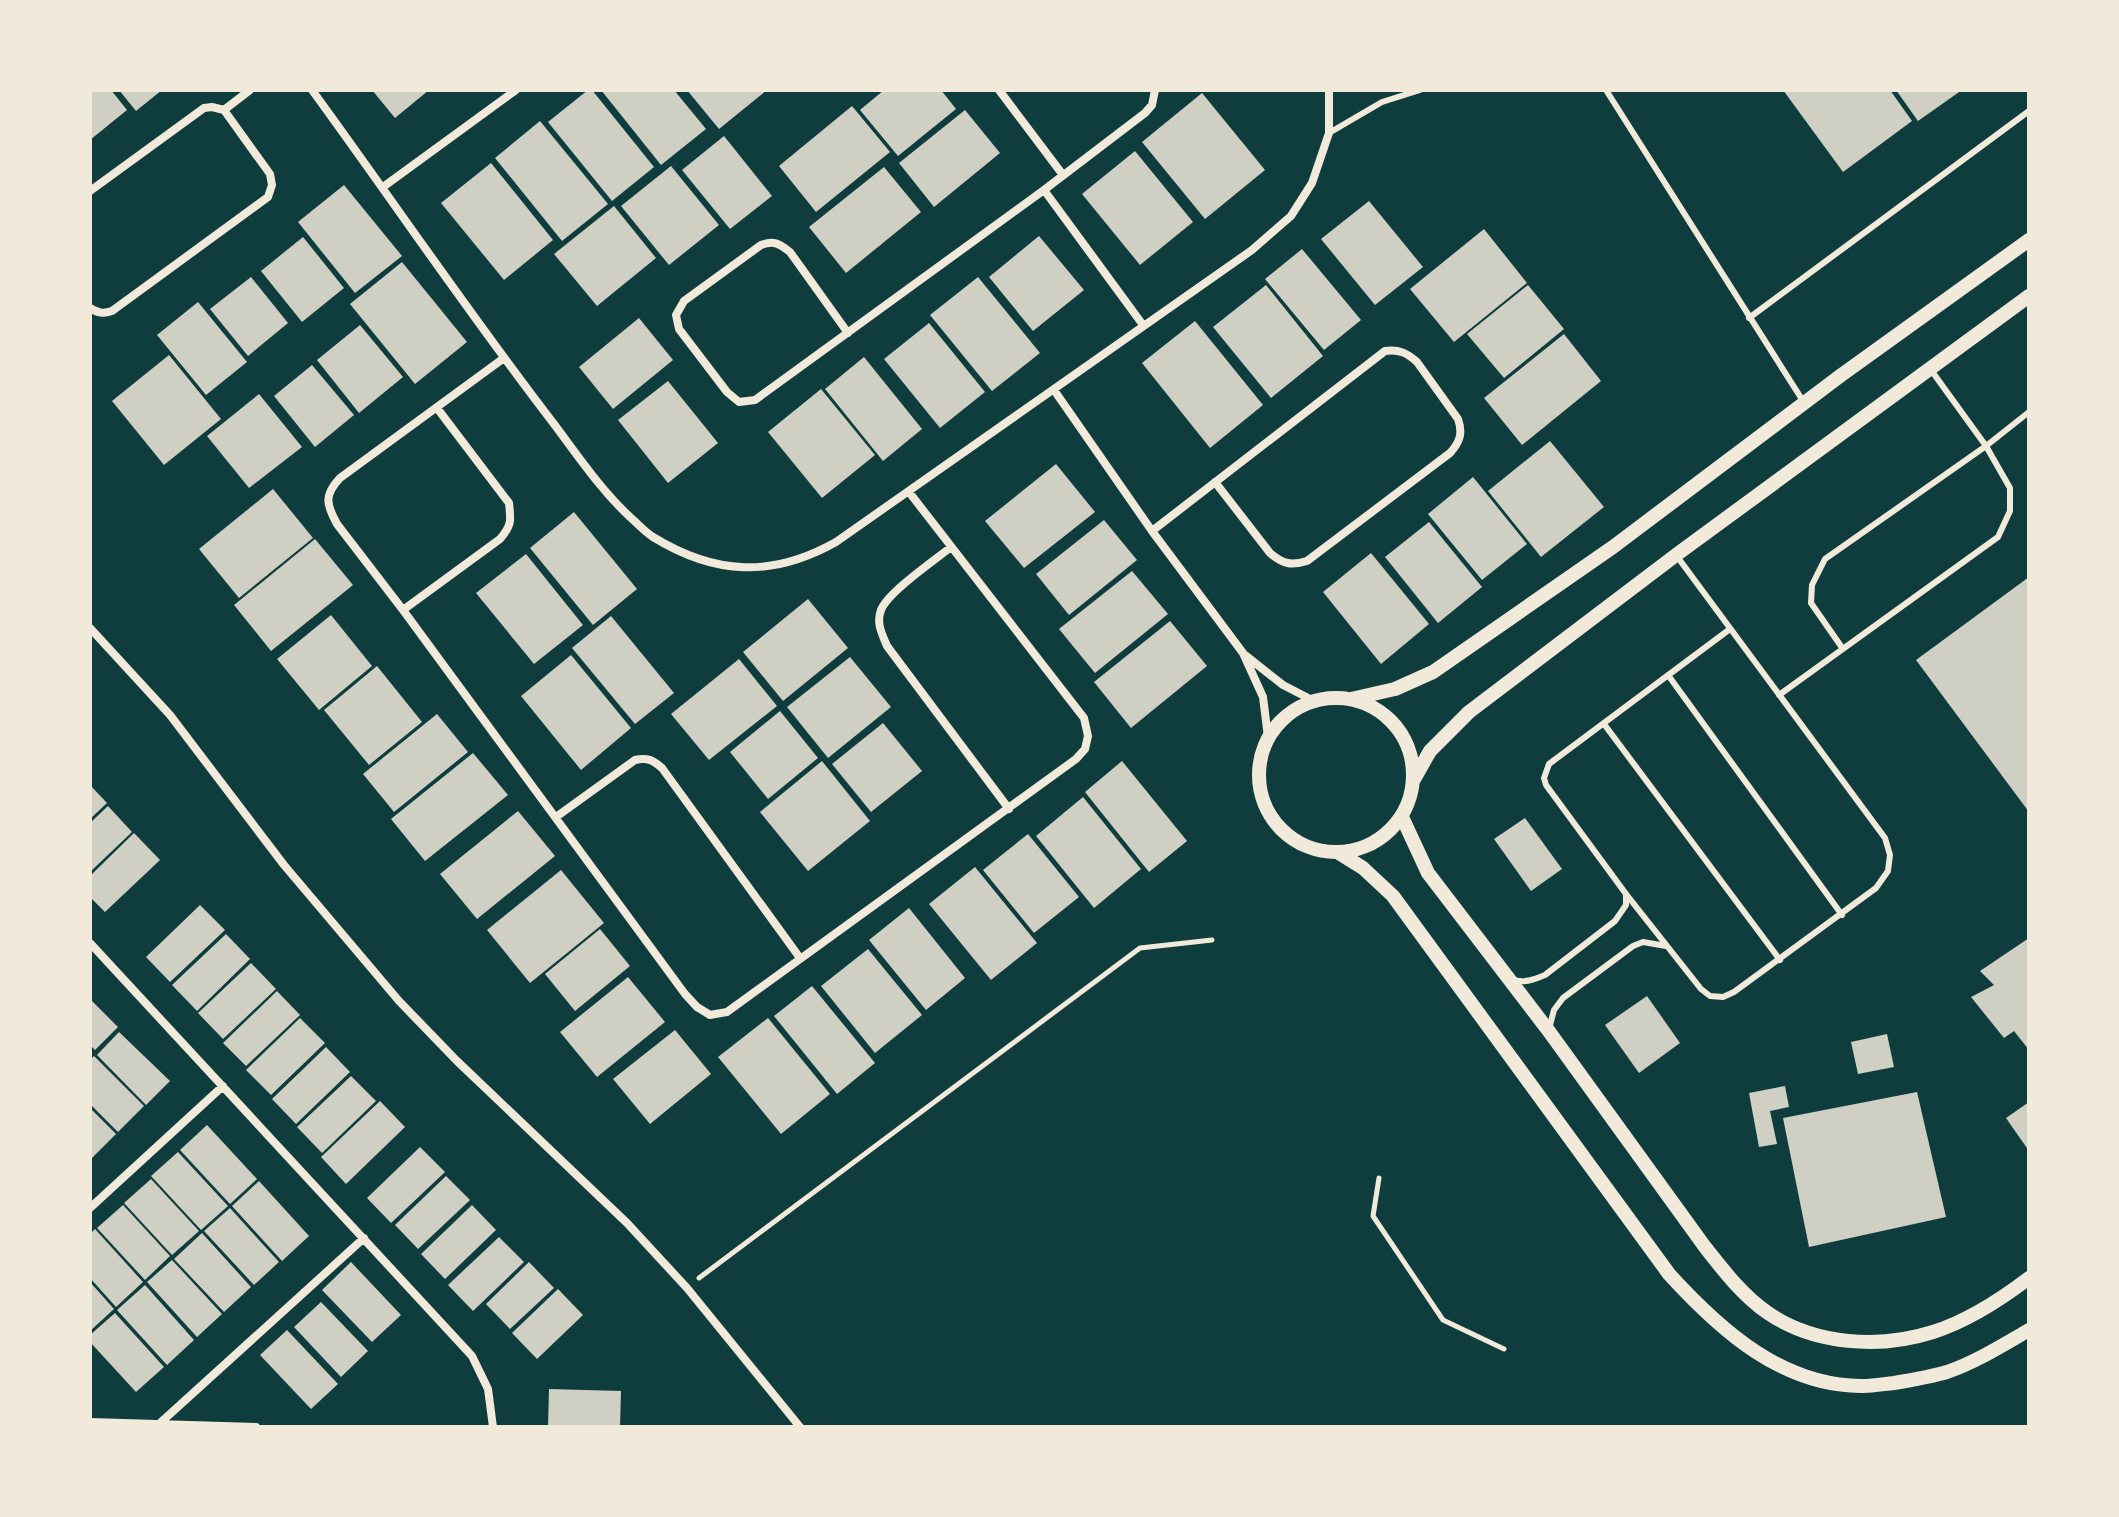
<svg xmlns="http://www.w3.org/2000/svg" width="2119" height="1517" font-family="'DejaVu Sans',sans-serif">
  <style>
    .building { fill: #cfcfc3 }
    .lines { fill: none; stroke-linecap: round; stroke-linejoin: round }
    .path { stroke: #f1e9da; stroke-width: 5 }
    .service { stroke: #f1e9da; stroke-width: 6 }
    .minor { stroke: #f1e9da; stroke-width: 8 }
    .tertiary { stroke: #f1e9da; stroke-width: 14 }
  </style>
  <rect width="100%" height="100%" fill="#0f3d3e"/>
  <!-- building -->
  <path class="building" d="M90,90H111L127,110L90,140Z
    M119,90H162L136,111Z
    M372,90H429L395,118Z
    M588,90H592L654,167L612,201L548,122Z
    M601,90H674L706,129L661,165Z
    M687,90H767L719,129Z
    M884,90H941L956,109L898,156L860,110Z
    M1783,90H1890L1912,121L1843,172Z
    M1896,90H1962L1918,121Z
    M1202,93L1265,170L1205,219L1142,142Z
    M852,106L890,152L816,212L779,166Z
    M965,110L1000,153L934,207L899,163Z
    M540,121L608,204L562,241L495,158Z
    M724,136L772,196L730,229L682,170Z
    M1135,151L1193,222L1140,265L1082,194Z
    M491,163L553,240L504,280L441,203Z
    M671,166L719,225L669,265L621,206Z
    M884,167L921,212L846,273L809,227Z
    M344,185L402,256L355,293L298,222Z
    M1369,201L1423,267L1375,305L1321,239Z
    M614,206L656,258L597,306L554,254Z
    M1484,229L1527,283L1454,342L1410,289Z
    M1039,236L1084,290L1033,331L989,277Z
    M303,237L344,288L302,322L261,271Z
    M1302,249L1361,320L1324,350L1265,279Z
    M402,262L467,342L415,384L350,304Z
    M251,277L288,323L248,356L210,309Z
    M978,277L1040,353L992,391L930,315Z
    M1266,285L1323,356L1271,398L1213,327Z
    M1528,285L1564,329L1504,378L1467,334Z
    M198,302L247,362L206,395L157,335Z
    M639,318L673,360L613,409L579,367Z
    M1195,321L1263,405L1210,448L1142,363Z
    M929,323L985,392L940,428L884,359Z
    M360,325L403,377L359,413L317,360Z
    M1564,334L1601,381L1522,445L1484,398Z
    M169,355L221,419L164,465L112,401Z
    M864,357L922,429L883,461L825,389Z
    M312,365L354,415L315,447L274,396Z
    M668,381L718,443L668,483L618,420Z
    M821,389L875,455L822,498L768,432Z
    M259,394L302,447L249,488L207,436Z
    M1550,441L1604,507L1541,557L1488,491Z
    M1056,464L1095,512L1024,568L985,521Z
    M1473,477L1527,544L1482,580L1428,514Z
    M273,489L313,538L239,598L199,549Z
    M574,512L637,589L593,625L530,548Z
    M1104,520L1137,560L1069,615L1036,574Z
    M1429,522L1482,587L1438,623L1385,557Z
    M315,539L353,585L271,651L234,605Z
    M1371,553L1429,624L1381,664L1323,592Z
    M526,554L583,625L534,664L476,593Z
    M1132,571L1168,614L1095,673L1059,629Z
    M2029,577V812L1916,660Z
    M808,599L848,648L783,701L743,652Z
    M331,615L372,666L319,710L277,659Z
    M611,616L674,693L635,724L572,648Z
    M1170,621L1207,666L1131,728L1094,682Z
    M571,655L631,728L581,770L521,696Z
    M850,657L891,707L828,758L787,707Z
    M739,659L777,706L709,760L671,714Z
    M377,666L422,722L369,765L324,710Z
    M780,711L818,758L768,799L730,752Z
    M437,714L468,752L394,812L363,774Z
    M883,723L922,771L871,812L832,764Z
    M473,753L508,795L425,861L391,819Z
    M822,761L870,821L808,871L760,812Z
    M1122,761L1187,841L1149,872L1085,792Z
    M90,785L107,803L90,819Z
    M1083,797L1141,869L1094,908L1036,836Z
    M108,806L132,832L90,872V823Z
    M518,811L555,856L477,919L440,874Z
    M1525,818L1562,869L1531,891L1494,839Z
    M134,833L160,860L105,912L90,897V876Z
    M1028,834L1079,897L1034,933L983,870Z
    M975,867L1037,943L991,980L929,904Z
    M561,870L604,923L530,983L487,930Z
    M200,905L225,930L170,982L146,957Z
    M909,908L965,978L926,1010L869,940Z
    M600,929L630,966L575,1011L545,974Z
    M226,934L250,959L197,1011L172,985Z
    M2029,938V1050L2014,1031L2004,1038L1971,997L1994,985L1980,971Z
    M868,949L922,1015L875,1053L821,986Z
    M251,963L276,989L223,1039L198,1013Z
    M628,977L665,1022L597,1077L560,1032Z
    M812,986L875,1063L837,1094L774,1016Z
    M277,991L300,1015L246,1066L223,1043Z
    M1647,996L1680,1043L1639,1073L1605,1025Z
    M90,999L118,1027L95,1050L90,1045Z
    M300,1018L325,1043L271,1095L246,1070Z
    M768,1018L830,1094L781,1134L718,1057Z
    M675,1030L711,1074L650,1124L613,1079Z
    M119,1032L170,1081L146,1105L97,1055Z
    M1887,1034L1894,1067L1858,1074L1851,1042Z
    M326,1047L350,1072L296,1124L272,1099Z
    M94,1056L144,1106L118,1132L90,1104V1060Z
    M351,1076L376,1101L322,1153L297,1127Z
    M1785,1086L1789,1107L1770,1111L1777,1144L1759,1147L1749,1093Z
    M1917,1092L1946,1217L1809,1247L1783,1118Z
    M380,1101L405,1127L346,1184L321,1157Z
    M2029,1102V1151L2006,1118Z
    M90,1108L116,1134L90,1160Z
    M207,1125L257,1179L230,1204L180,1150Z
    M420,1147L445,1172L391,1223L367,1198Z
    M178,1152L228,1206L201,1230L151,1176Z
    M446,1176L470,1200L418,1249L395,1225Z
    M151,1179L199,1231L172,1255L124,1203Z
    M259,1181L309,1236L282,1261L232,1206Z
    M123,1205L170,1256L145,1280L97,1228Z
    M472,1205L496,1230L445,1279L421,1254Z
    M230,1208L279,1262L254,1285L204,1231Z
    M95,1229L143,1282L116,1307L90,1278V1234Z
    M202,1233L251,1287L224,1312L174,1259Z
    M499,1237L524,1262L473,1311L448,1285Z
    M172,1260L222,1314L197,1337L147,1282Z
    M351,1262L401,1315L372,1342L322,1290Z
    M529,1262L554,1288L510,1329L486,1304Z
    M90,1282L114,1309L90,1331Z
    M145,1285L194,1340L167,1365L117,1310Z
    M558,1289L583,1315L537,1359L512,1333Z
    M321,1302L368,1351L341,1377L294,1327Z
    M115,1313L164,1367L136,1392L90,1342V1335Z
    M287,1330L338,1384L311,1409L260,1355Z
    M549,1389L621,1391L620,1427H548Z"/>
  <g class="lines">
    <!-- path -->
    <path class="path" d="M1379,1178L1373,1216L1443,1320L1504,1349
      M699,1278L1140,948L1212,940"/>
    <!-- service -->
    <path class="service" d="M1606,90L1803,401
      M1329,133L1382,102L1420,90
      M1749,318L2029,111
      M1676,555L1885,838L1890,855L1888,871L1876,888L1734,992L1723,997L1710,996L1701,989L1626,894L1546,785L1544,778L1549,764L1730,629
      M1843,649L1811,603L1812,585L1825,559L1986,446L2029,412
      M1668,675L1842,915
      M1779,695L1998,537L2010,511V488L1986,446L1931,370
      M1604,724L1780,960
      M1513,980C1525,983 1533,980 1545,975L1615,921L1626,905V894
      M1549,1029L1554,1010L1563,998L1633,946L1643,942L1666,946"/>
    <!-- minor -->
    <path class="minor" d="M312,90C393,201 470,315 554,424C578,456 601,490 630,517C638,524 645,532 653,537C715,575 772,578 836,542L1252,250L1291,216L1312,183L1329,133V90
      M999,90L1063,175
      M224,110L250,90
      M383,187L516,90
      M1044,190L1143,325
      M90,191L204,108L212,107L224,110L270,174L272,185L268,197L112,311C103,314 98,313 90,308
      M848,333L790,252C780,244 774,240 761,245L684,301L676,315L679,329L727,392L739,402L755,400L1044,190L1145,113L1152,105L1155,90
      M504,358L340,478C324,495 326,504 337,524L403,610L685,994L697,1007L710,1015L727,1012L1076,759L1085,749L1088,736L1084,718L909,492
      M1054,390L1152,531L1243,653L1263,697L1268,737
      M1152,531L1385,351C1399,349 1407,353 1417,362L1458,419C1463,433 1460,442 1450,453L1307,561C1291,566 1283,564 1270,553L1215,482
      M951,547C935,560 888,592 881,610C876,623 882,634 887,646L1009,809
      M403,610L500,539C512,525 511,520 509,503L437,408
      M90,628L170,715L284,865L399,1001L457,1061L627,1223L687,1288L800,1427
      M1245,655L1283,685L1314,701
      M556,817L635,760C647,757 653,760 662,768L800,958
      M90,943L472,1356L488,1389L493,1427
      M90,1208L223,1086
      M90,1422L256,1427
      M159,1424L364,1238"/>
    <!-- tertiary -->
    <path class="tertiary" d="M1259 775a77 77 0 1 1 154 0a77 77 0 1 1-154 0Z
      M1351,699L1395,689L1433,672L1613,547L1840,376L2029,240
      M1413,781L1430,751L1469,712L1676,555L2029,296
      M1402,817L1428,873L1548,1030L1705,1247C1723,1270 1743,1296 1768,1313C1815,1345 1880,1349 1933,1332C1968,1321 2000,1300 2029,1278
      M1339,853L1363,868L1393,896L1669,1274C1720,1330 1783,1387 1863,1386C1873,1386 1884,1384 1894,1383C1912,1380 1930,1377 1947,1372C1976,1362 2003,1345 2029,1330"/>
  </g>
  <!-- border -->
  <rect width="2119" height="1517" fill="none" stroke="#f1e9da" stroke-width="184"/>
</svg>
